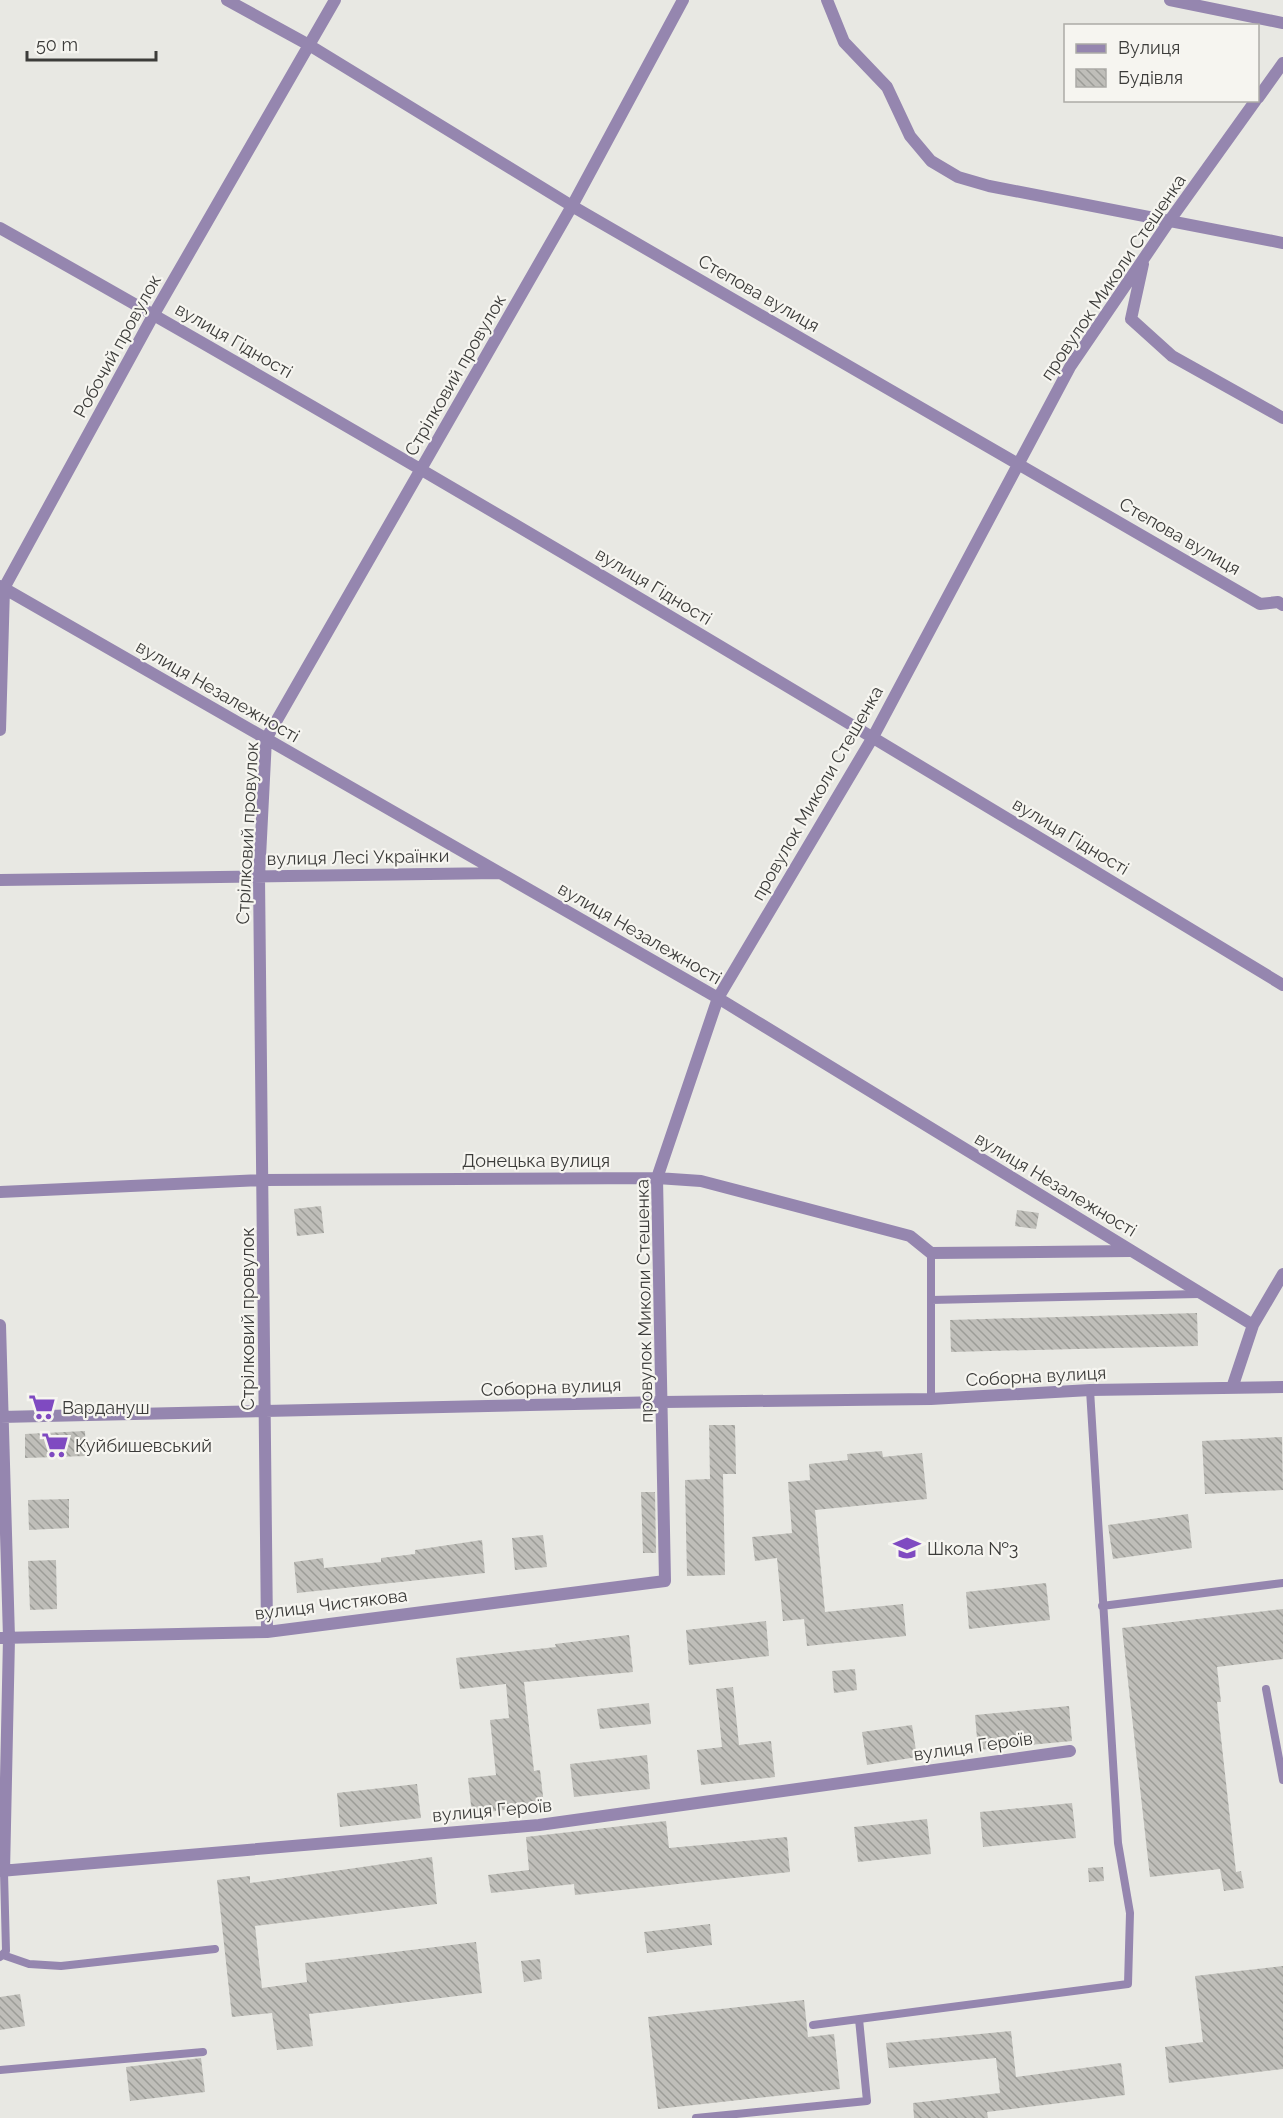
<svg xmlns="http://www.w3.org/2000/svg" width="1283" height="2118" font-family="Raleway,sans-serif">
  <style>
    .building { fill: url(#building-back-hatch) }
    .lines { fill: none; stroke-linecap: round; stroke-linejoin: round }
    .service { stroke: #9586af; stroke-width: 8 }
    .minor { stroke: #9586af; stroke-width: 12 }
    .labels { text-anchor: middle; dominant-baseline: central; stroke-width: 4.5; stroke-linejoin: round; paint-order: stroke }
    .street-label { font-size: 18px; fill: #3c3c3a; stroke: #f6f5f0 }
    .poi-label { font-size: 18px; fill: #3c3c3a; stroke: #f6f5f0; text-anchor: start }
  </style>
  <defs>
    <pattern id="building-back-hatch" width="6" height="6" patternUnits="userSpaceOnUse" patternTransform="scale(1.5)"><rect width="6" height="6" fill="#bfbeb9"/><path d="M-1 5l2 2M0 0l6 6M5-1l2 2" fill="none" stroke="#9c9c97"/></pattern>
  </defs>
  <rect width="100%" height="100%" fill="#e8e8e3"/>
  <!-- building -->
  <path class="building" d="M321,1206L324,1233L297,1236L294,1209Z
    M1017,1210L1039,1213L1036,1229L1015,1226Z
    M1197,1313L1198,1346L951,1352L950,1320Z
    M709,1425H735L736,1474H723L725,1575L687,1576L685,1480L710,1479Z
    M85,1431L86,1456L25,1458V1434Z
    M1282,1437L1283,1490L1205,1494L1202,1441Z
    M882,1451L883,1457L922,1453L927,1499L815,1510L825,1612L903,1604L906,1636L807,1646L804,1619L783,1621L777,1558L755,1561L752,1537L792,1533L788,1482L810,1480L809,1464L848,1460L847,1454Z
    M641,1492H655L656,1553H643Z
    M69,1499V1528L29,1530L28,1500Z
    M1188,1514L1192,1548L1113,1559L1108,1525Z
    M543,1535L547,1567L515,1570L512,1538Z
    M482,1540L485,1573L297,1593L294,1562L323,1558L324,1568L381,1562V1558L415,1554V1550Z
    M56,1560L57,1609L30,1610L28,1561Z
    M1046,1583L1050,1620L969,1629L966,1592Z
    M1283,1609V1659L1217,1667L1221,1702H1217L1236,1872L1241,1871L1244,1888L1224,1891L1220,1869L1150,1877L1122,1628Z
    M766,1621L769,1656L689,1665L686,1630Z
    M629,1635L633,1672L524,1682L534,1771L540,1770L544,1805L472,1814L468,1778L496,1775L490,1720L509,1718L506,1684L460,1689L456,1658L556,1647L555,1644Z
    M855,1669L857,1690L834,1693L832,1671Z
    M733,1687L739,1745L771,1741L775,1777L701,1785L697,1750L722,1747L716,1689Z
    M649,1703L651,1724L600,1729L597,1709Z
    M1069,1706L1072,1741L978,1750L975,1715Z
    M912,1725L917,1757L867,1765L862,1732Z
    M647,1755L650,1789L574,1797L570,1764Z
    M417,1784L421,1818L340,1827L337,1793Z
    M1072,1803L1076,1838L983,1847L980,1812Z
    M927,1819L931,1854L858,1862L854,1827Z
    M666,1821L669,1848L787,1837L790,1872L575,1895L574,1884L491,1893L488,1875L529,1870L526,1837Z
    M432,1857L437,1904L255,1926L262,1988L307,1982L305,1963L476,1942L482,1993L309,2014L313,2046L277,2050L272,2013L232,2017L217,1880L250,1876V1883Z
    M1103,1867L1104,1881L1089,1882L1088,1868Z
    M710,1924L712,1945L647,1953L644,1932Z
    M540,1959L542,1979L524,1982L521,1961Z
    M1283,1966V2069L1169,2083L1165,2047L1203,2042L1195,1976Z
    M20,1994L25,2026L0,2030V1997Z
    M804,2000L808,2037L834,2034L840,2089L658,2109L648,2017Z
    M1011,2031L1016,2077L1121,2063L1125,2095L987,2112L988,2118H914L913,2103L1000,2093L996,2058L889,2068L886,2043Z
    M201,2058L205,2092L130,2101L126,2067Z"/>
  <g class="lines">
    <!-- service -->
    <path class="service" d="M931,1253V1399
      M931,1300L1199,1294
      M1102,1606L1283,1583
      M1266,1689L1283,1780
      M3,1955L29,1964L61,1966L215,1949
      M0,1957L6,1951L4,1872
      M813,2025L1128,1984L1130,1913L1118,1843L1090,1390
      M0,2070L203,2052
      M696,2118L867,2101L859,2019"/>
    <!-- minor -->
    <path class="minor" d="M227,0L309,45L572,206L1260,604L1278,602L1283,605
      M827,0L844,42L887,87L910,136L931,161L958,177L989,186L1283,243
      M1170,0L1283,23
      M1258,98L1283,63
      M0,228C433,471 858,728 1283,985
      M1143,264L1131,319L1172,356L1283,418
      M0,586L718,998L1253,1325
      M0,730L4,588L154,314L335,0
      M0,880L499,873
      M0,1192L264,1180L657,1178L701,1181L910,1236L931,1253L1130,1251
      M0,1325L9,1638L4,1872
      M1232,1388L1253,1325L1283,1274
      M0,1417L663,1402L931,1399L1090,1390L1283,1387
      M267,1632L259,877L266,739L572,206L683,0
      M0,1638L267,1632L665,1581L657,1178L718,998L873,737L1070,367L1170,220L1256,100
      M0,1871L539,1825L1070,1751"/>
  </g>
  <!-- icons -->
  <defs>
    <symbol id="supermarket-bare" viewBox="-9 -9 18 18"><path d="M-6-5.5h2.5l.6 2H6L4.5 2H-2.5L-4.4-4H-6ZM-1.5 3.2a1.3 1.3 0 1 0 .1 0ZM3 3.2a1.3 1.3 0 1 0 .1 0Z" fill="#7f4ac1" stroke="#f6f5f0" stroke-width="2.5" paint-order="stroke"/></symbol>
    <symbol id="school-bare" viewBox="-9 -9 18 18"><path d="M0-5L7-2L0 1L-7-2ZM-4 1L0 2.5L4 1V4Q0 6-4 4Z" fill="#7f4ac1" stroke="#f6f5f0" stroke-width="2.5" paint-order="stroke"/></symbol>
  </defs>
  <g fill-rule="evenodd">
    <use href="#supermarket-bare" x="23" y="1388" width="38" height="38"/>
    <use href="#supermarket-bare" x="36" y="1426" width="38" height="38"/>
    <use href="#school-bare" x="888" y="1529" width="38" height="38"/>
  </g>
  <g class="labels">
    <!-- street labels -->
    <g class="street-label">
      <text transform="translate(1113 277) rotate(-56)">провулок Миколи Стешенка</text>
      <text transform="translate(759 293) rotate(30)">Степова вулиця</text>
      <text transform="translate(234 340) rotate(30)">вулиця Гідності</text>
      <text transform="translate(117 346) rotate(-61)">Робочий провулок</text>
      <text transform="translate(455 375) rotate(-60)">Стрілковий провулок</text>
      <text transform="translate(1180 536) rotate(30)">Степова вулиця</text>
      <text transform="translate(654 586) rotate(31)">вулиця Гідності</text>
      <text transform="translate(218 691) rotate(30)">вулиця Незалежності</text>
      <text transform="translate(817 793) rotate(-60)">провулок Миколи Стешенка</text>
      <text transform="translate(247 833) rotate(-87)">Стрілковий провулок</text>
      <text transform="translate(1071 836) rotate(31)">вулиця Гідності</text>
      <text transform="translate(358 857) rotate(-1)">вулиця Лесі Українки</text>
      <text transform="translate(640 933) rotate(30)">вулиця Незалежності</text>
      <text x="536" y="1160">Донецька вулиця</text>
      <text transform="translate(1056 1184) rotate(31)">вулиця Незалежності</text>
      <text transform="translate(644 1301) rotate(-91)">провулок Миколи Стешенка</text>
      <text transform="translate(247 1319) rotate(-90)">Стрілковий провулок</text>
      <text transform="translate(1036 1376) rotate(-3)">Соборна вулиця</text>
      <text transform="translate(551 1387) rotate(-2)">Соборна вулиця</text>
      <text transform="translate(331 1604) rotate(-7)">вулиця Чистякова</text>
      <text transform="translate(973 1746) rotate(-8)">вулиця Героїв</text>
      <text transform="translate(492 1810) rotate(-5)">вулиця Героїв</text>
    </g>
    <!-- poi labels -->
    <g class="poi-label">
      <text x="62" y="1407">Вардануш</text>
      <text x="75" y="1445">Куйбишевський</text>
      <text x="927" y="1548">Школа №3</text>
    </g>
  </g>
  <!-- legend -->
  <rect x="1064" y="24" width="195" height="78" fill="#f6f5f0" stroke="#acaba7" stroke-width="1.5"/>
  <rect x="1076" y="44" width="30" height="9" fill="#9586af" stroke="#acaba7" stroke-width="1.5"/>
  <text x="1118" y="54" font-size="18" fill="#3c3c3a">Вулиця</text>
  <rect x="1076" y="69" width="30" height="18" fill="url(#building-back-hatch)" stroke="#acaba7" stroke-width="1.5"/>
  <text x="1118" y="84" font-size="18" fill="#3c3c3a">Будівля</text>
  <!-- scale -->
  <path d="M27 51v9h129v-9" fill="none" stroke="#3c3c3a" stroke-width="3"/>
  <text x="36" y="51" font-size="18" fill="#3c3c3a" stroke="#f6f5f0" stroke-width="4.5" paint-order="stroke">50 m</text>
</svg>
